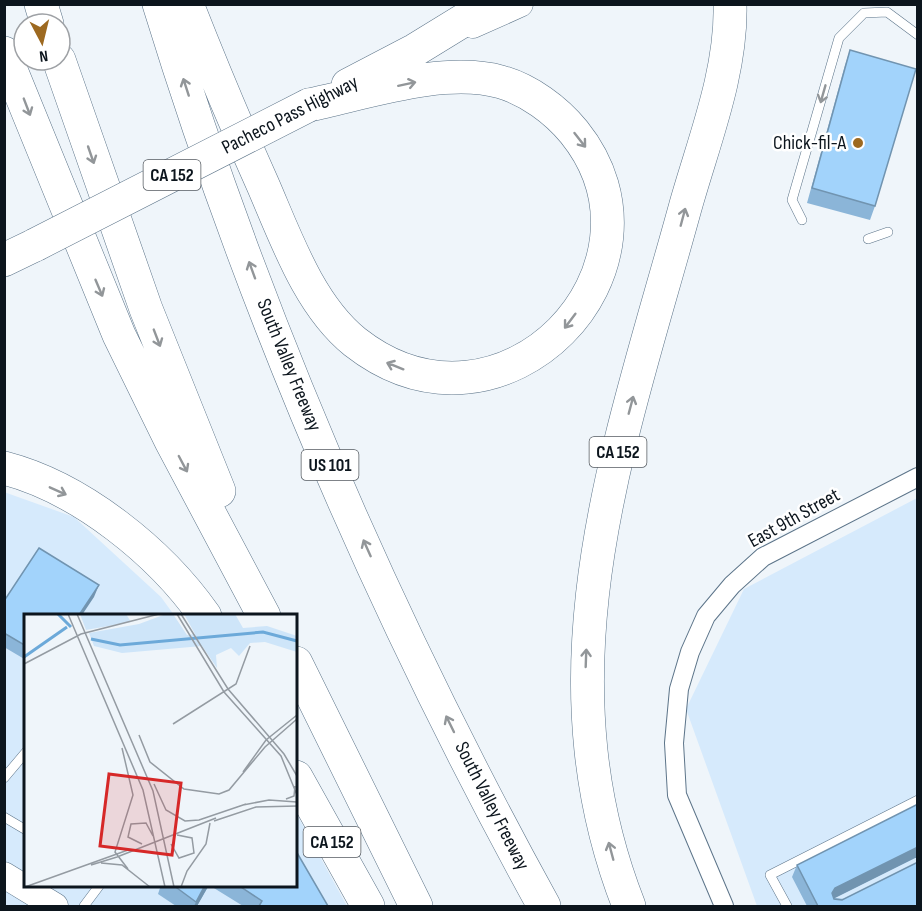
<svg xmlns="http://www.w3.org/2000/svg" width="922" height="911" font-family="'Sofia Sans Condensed',sans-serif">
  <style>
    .built { fill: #d6eafc }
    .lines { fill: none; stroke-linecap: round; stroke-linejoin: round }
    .lane-casing { stroke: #5c7489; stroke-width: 10 }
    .street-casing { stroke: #5c7489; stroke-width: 20 }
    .secondary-casing { stroke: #5c7489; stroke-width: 27 }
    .highway-casing { stroke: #5c7489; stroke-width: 34 }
    .lane { stroke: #fff; stroke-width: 9 }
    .street { stroke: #fff; stroke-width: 18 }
    .secondary { stroke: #fff; stroke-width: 26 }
    .highway { stroke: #fff; stroke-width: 33 }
    .highway-bridge-casing { stroke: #5c7489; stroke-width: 34; stroke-linecap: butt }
    .highway-bridge { stroke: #fff; stroke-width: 33 }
    .wall { fill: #8bb5d8 }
    .shaded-wall { fill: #7194b0 }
    .building { fill: #a2d3fb; stroke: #7194b0; stroke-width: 1.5 }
    .oneway { stroke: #929699 }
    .poi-dot { fill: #9d6920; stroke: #fff; stroke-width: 2 }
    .labels { text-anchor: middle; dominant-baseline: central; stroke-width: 5; stroke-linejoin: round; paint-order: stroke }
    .shield { fill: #fff; stroke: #555b61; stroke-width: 1.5 }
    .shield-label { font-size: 18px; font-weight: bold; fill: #0c151d }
    .street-label { font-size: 20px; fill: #0c151d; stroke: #fff }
    .poi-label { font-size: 20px; fill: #0c151d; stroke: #fff; text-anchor: end }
    .inset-river { fill: none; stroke: #6ca9d9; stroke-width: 3 }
    .inset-road { fill: none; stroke: #949ba2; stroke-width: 1.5 }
    .view { fill: #d62828; fill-opacity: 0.15; stroke: #d62828; stroke-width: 3 }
    .inset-edge { fill: none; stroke: #0c151d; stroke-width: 3 }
  </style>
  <rect width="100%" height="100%" fill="#eff5fa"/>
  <!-- built -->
  <path class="built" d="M4,492L74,517L161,597L174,615L26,616V886H296V813L347,906H5Z
    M917,498V906H757L686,709L744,589Z"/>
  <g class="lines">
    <defs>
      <path id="lane" d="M802,220L792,200L839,38L864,13L887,12L918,35
        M868,239L888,232
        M4,778L26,752
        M4,817L26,830
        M84,906L99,886
        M787,906L770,875L918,800"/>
      <path id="street" d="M724,906L677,795L674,743L679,689L690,652L706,616L732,585L763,557L918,477"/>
      <path id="secondary" d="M473,25L520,4
        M4,875L55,906"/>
      <path id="highway" d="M41,4L47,24
        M159,4C255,316 387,621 544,906
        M187,4C211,65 236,125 263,185C286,238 309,305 355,342C503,458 683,267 574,132C556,110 529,90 501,82C444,66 366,93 309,105
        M4,53L119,335L171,441L264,616
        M59,60L146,309L219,491
        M348,85L415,50L490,4
        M4,260L35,245
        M4,468C81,488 160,552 205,616
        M296,663L416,906
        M296,777L368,906
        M629,906C535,667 621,441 685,208C703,143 732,73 730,4"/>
    </defs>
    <!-- lane casing -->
    <use href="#lane" class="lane-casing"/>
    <!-- street casing -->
    <use href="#street" class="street-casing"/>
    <!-- secondary casing -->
    <use href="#secondary" class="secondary-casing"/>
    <!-- highway casing -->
    <use href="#highway" class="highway-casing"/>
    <!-- lane -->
    <use href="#lane" class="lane"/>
    <!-- street -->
    <use href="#street" class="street"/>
    <!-- secondary -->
    <use href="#secondary" class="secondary"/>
    <!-- highway -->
    <use href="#highway" class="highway"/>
    <defs>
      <path id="highway-bridge" d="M35,245L309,105"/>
    </defs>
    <!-- highway-bridge casing -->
    <use href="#highway-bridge" class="highway-bridge-casing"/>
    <!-- highway-bridge -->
    <use href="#highway-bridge" class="highway-bridge"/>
  </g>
  <!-- wall -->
  <path class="wall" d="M850,50L875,206L870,220L807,203L845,65Z
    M94,597L26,615V660L4,647V601Z
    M918,804V858H915L834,898L918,906H807L792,877L797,865Z
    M161,885H209L197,906H176L158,894Z
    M209,885H296L328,906H243Z"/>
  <!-- shaded-wall -->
  <path class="shaded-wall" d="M99,585L94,597L82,615H79Z
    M918,847V858H915L831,900L832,893L835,888Z
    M205,885H209L197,906H194Z"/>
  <!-- building -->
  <path class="building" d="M850,50L916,69L875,206L812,188Z
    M39,548L99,585L79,615H26V646L4,633V601Z
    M918,804V847L835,888L832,893L834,899L842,900L918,862V906H818L797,865Z
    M296,851L328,906H259L262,901L238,885H296Z
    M173,885H205L196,902Z"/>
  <!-- one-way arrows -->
  <defs><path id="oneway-shaft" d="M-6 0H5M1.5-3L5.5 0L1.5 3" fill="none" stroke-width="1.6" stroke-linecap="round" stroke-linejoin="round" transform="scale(1.5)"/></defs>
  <g class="oneway">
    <use href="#oneway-shaft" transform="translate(407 84) rotate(-12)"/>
    <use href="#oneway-shaft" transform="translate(186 87) rotate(-108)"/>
    <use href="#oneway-shaft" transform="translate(823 94) rotate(106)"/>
    <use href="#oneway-shaft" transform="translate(27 107) rotate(69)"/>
    <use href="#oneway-shaft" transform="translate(580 140) rotate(52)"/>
    <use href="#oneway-shaft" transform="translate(91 155) rotate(71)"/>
    <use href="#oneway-shaft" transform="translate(683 217) rotate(-75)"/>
    <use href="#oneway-shaft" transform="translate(252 270) rotate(-110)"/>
    <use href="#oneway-shaft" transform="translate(99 288) rotate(67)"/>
    <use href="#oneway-shaft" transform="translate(570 321) rotate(127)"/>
    <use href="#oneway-shaft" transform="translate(157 338) rotate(69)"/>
    <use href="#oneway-shaft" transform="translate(395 366) rotate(-158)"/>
    <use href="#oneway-shaft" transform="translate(631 405) rotate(-75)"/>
    <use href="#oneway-shaft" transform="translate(183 464) rotate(62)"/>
    <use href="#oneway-shaft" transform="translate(58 491) rotate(24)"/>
    <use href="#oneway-shaft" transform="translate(367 548) rotate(-114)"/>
    <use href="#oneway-shaft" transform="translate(586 658) rotate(-88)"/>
    <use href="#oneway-shaft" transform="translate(450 724) rotate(-116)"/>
    <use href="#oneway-shaft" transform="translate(611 851) rotate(-105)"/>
  </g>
  <!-- markers -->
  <circle class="poi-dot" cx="858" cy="143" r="6"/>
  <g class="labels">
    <!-- shield labels -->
    <g class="shield">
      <rect x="143.5" y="160" width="57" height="30" rx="4.5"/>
      <rect x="589.5" y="437" width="57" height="30" rx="4.5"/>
      <rect x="301.5" y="450" width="57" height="30" rx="4.5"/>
      <rect x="303.5" y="827" width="57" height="30" rx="4.5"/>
    </g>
    <g class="shield-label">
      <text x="172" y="175">CA 152</text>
      <text x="618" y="452">CA 152</text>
      <text x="330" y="465">US 101</text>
      <text x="332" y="842">CA 152</text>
    </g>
    <!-- street labels -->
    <g class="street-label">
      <text transform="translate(290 115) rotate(-27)">Pacheco Pass Highway</text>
      <text transform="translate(289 365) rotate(68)">South Valley Freeway</text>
      <text transform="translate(794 518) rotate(-29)">East 9th Street</text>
      <text transform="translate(492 806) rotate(63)">South Valley Freeway</text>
    </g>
    <!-- poi labels -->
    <g class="poi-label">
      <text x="846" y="143">Chick-fil-A</text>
    </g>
  </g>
  <!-- overview -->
  <g transform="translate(24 614)">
    <rect width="273" height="273" fill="#eff5fa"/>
    <path d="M56,0H102L107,8L62,16ZM142,0H149L163,21L171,20L160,0H211L219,14L243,12L273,22V38L241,28L226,29L215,42L207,34L192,41L193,54L178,32L98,39L70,32L65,19L115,10Z" fill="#cee5f9"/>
    <path class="inset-river" d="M34,0L47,13M67,25L96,31L239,18L273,27M0,43L43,13"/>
    <path class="inset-road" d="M44,0L119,176L141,273M53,0L129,177L150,273M153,0L200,78L257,142L273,181M157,0L204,75L260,140L273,162M0,50L57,20L135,0M149,110L212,70L226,32M115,121L126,148L160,175L195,180L205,176L241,133L273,105M98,134L109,181L91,238L104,255M219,158L242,126L273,101M130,170L142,196L161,207L175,206L222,190M262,185L270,182L271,172M219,191L245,186L273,188M273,195V242M190,207L232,193L273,192M118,230L104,223L107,210L122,209L129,222M147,230L155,244L170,239L168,224L153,221M93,243L192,204M77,249L98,251L126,273M67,251L93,243M1,273L104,236M157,273L163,257L182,230L186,209"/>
    <path class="view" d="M85,160L157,169L148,241L76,232Z"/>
    <rect width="273" height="273" class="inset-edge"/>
  </g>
  <!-- border -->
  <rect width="922" height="911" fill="none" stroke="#0c151d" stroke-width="12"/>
  <!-- north arrow -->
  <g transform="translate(42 42) rotate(173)"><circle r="28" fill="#ffffff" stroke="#9ea1a5" stroke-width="1.5"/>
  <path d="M0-4.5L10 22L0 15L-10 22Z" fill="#9d6920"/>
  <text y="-9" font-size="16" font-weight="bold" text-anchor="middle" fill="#0c151d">N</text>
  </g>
</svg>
